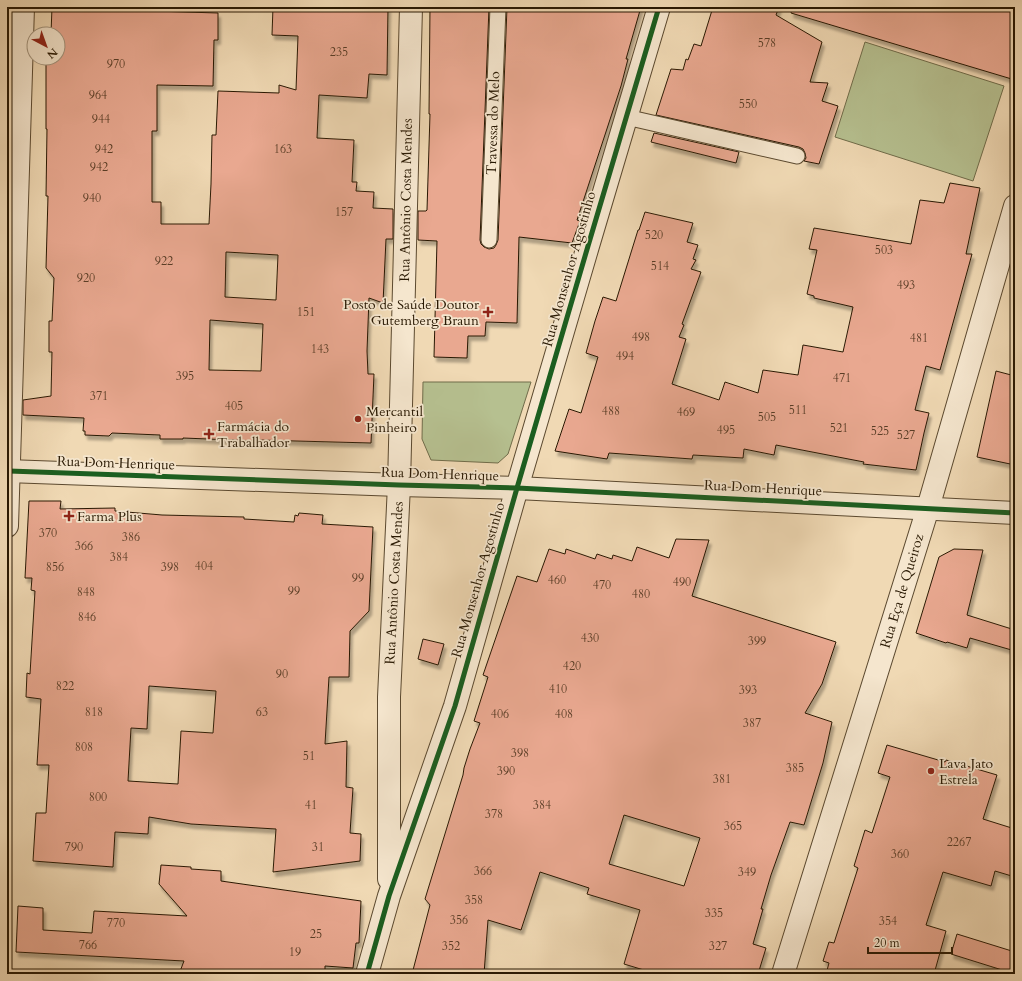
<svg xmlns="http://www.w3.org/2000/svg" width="1022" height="981" font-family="Cardo,serif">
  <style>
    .green { fill: #b6c090; stroke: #706c4a }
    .building { fill: #e9a890; stroke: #291903; fill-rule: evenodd; filter: url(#shadow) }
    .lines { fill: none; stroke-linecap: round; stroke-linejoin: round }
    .service-casing { stroke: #5b492f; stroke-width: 17 }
    .minor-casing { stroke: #5b492f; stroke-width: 24 }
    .tertiary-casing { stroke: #5b492f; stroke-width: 24 }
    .service { stroke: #f5e6ce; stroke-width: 15 }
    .minor { stroke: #f5e6ce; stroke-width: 22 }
    .tertiary { stroke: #f5e6ce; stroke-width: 22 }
    .cycleway-casing { stroke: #f5e6ce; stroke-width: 8 }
    .cycleway { stroke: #1b5e20; stroke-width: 5 }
    .poi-dot { fill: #8f2418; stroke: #f5e6ce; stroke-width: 1.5 }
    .labels { text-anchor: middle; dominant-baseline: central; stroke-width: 3.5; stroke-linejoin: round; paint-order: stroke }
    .number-label { font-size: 12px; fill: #593d26 }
    .street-label { font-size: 14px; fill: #291903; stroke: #f5e6ce }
    .poi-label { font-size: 14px; fill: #291903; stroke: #f5e6ce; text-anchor: start }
  </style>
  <defs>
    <filter id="shadow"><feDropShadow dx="2.5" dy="4.5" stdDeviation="1" flood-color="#0004"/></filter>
  </defs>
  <rect width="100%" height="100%" fill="#f0d9b4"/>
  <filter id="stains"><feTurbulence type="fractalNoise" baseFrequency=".005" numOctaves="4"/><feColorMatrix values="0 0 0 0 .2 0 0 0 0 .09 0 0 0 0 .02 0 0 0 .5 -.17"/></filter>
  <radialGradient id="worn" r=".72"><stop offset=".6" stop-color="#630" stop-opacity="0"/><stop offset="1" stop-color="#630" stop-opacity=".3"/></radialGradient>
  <!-- green -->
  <path class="green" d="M865,42L1004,86L973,181L835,137Z
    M423,382H531L508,454L498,463L431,460L422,439Z"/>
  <!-- building -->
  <path class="building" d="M52,7H153V11L218,13V40H214L213,86L157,85V131H152V202H161V224H209L211,184L212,135H216L218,91L279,93V85L296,90L298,36L272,35L273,7H388L387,75L369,74L367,98L319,95L317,138L354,140L352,182H357L356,191L374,192L373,208L393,209V239H386L383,303L369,298L367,351L368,374H374L371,443L259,440V441L183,438V439H160V435L112,433L109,436L85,435V431H83L84,418L23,415V400L51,396L52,352H49V321H52L54,278L46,268L48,196H46L47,129H46V58H58V34H51ZM226,252L278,255L276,300L225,297ZM210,320L263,324L261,371L209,370Z
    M430,7H489L480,240L481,244L484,247L489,249L494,248L496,245L498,240L507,7H641L626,59H628L621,86L577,220L580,221L572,243L519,237L517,323L486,322L485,336H468L467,358L434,357L437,241L418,240V211H426L427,210L430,114H429Z
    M713,7H779L776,15L822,42L810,82L828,83L822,101L838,106L819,164L804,161L806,158L805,153L803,149L799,147L656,115L671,69L683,70L686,59L688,60L694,44L701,46Z
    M792,7H1015V80L791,13Z
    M654,133L739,152L736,163L651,142Z
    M950,183L980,188L966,254H972L940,370L926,366L915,410L929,413L924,433L916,470L863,464L864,462L776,445L774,455L744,449L743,458L693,455L692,459L609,453L607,459L555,451L569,409L581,413L598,357L586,353L595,321L603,297L616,301L638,230H639L645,212L693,223L687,242L698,245L693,259L696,260L691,269L701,272L682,324L684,325L679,337L686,339L672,384L719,400L725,382L758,393L763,370L798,375L803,345L843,352L853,307L814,298V296L807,294L817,250L809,249L814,228L911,244L920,200L944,203Z
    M996,371L1015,376V465L977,457Z
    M29,501H61L60,509L115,508V511L162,515L244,517V519L294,522L295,515L298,516L299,513L323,515L322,524L373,527L369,611L350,631L349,677H329L325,744L347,741L346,787L353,788L350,833L361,834L360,861L273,872L276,829L191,824L149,817L148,834L115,832L113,867L33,861L36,813H46L49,765H37L41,699L26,697L27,673L30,674L35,591L31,590L32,578H25ZM149,686L216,691L213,733L181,731L178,784L128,781L131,728L147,729Z
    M676,539L709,540L692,596L836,642L822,684L805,713L832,722L823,763L804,825L790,822L771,875L761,909H763L753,944L766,948L758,974H657L624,964L640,910L587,894L589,888L540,872L521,930L488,920L484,974H412L430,905L425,899L463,775L464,768L470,749L480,723L474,721L488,677L483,675L517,576L537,582L549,549L565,554L566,549L595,559L597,554L612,559L613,555L632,561L637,547L669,558ZM624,815L700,838L684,886L609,864Z
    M954,549L983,550L967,615L1015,630V651L970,638L967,648L947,642L946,643L916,633L939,557Z
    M423,639L444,644L438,665L418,659Z
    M887,745L945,762L946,760L997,775L983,819L1015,829V877L995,871L991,886L943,872L926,925L946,931L934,974H826L829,963L823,961L829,942L834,943L858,868L854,866L865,830L872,833L890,777L878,773Z
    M161,865L191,867V869L221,871V881L361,901L359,943H356L353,968L325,966V974H179L184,961L16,952L18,906L43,908V930L92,933L94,911L187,916L159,884Z
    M957,934L1015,952V974L951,954Z"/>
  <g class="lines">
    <defs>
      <path id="service" d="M626,117L797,156
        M489,240L498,7"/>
      <path id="minor" d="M7,526L23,7
        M389,879V697L399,485L411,7
        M367,974L389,896L455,706L517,488L588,246L659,7
        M783,974L928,508L1015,206"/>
      <path id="tertiary" d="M7,471L399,485L517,488L1015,513"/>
    </defs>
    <!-- service casing -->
    <use href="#service" class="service-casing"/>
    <!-- minor casing -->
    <use href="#minor" class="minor-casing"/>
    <!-- tertiary casing -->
    <use href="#tertiary" class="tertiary-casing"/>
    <!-- service -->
    <use href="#service" class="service"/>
    <!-- minor -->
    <use href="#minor" class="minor"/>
    <!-- tertiary -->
    <use href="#tertiary" class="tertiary"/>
    <defs>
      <path id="cycleway" d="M9,471L399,485L517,488L1015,513
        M367,974L389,896L455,706L517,488L588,246L659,7"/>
    </defs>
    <!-- cycleway casing -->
    <use href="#cycleway" class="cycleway-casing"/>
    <!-- cycleway -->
    <use href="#cycleway" class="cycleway"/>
  </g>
  <!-- markers -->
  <g class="poi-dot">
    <path d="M486 306h4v4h4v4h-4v4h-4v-4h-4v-4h4z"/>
    <circle cx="358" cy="419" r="4"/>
    <path d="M207 428h4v4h4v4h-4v4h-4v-4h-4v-4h4z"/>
    <path d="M67 510h4v4h4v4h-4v4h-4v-4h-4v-4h4z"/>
    <circle cx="931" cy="771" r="4"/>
  </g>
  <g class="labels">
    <!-- number labels -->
    <g class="number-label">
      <text x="767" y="43">578</text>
      <text x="339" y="52">235</text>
      <text x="116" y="64">970</text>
      <text x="98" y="95">964</text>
      <text x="748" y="104">550</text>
      <text x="101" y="119">944</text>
      <text x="104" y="149">942</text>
      <text x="283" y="149">163</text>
      <text x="99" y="167">942</text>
      <text x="92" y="198">940</text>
      <text x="344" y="212">157</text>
      <text x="654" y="235">520</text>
      <text x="884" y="250">503</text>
      <text x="164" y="261">922</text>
      <text x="660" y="266">514</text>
      <text x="86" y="278">920</text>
      <text x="906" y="285">493</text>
      <text x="306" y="312">151</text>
      <text x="641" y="337">498</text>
      <text x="919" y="338">481</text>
      <text x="320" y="349">143</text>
      <text x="625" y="356">494</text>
      <text x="185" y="376">395</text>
      <text x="842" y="378">471</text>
      <text x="99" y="396">371</text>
      <text x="234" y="406">405</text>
      <text x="798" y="410">511</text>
      <text x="611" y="411">488</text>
      <text x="686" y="412">469</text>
      <text x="767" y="417">505</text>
      <text x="839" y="428">521</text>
      <text x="726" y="430">495</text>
      <text x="880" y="431">525</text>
      <text x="906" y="435">527</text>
      <text x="48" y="533">370</text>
      <text x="131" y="537">386</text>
      <text x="84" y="546">366</text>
      <text x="119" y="557">384</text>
      <text x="204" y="566">404</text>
      <text x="55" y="567">856</text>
      <text x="170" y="567">398</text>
      <text x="358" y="578">99</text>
      <text x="557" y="580">460</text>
      <text x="682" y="582">490</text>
      <text x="602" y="585">470</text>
      <text x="294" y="591">99</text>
      <text x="86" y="592">848</text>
      <text x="641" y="594">480</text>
      <text x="87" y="617">846</text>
      <text x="590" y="638">430</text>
      <text x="757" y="641">399</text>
      <text x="572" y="666">420</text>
      <text x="282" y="674">90</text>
      <text x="65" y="686">822</text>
      <text x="558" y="689">410</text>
      <text x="748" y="690">393</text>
      <text x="94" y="712">818</text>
      <text x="262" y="712">63</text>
      <text x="500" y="714">406</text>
      <text x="564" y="714">408</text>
      <text x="752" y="723">387</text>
      <text x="84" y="747">808</text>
      <text x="520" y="753">398</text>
      <text x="309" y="756">51</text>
      <text x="795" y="768">385</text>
      <text x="506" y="771">390</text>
      <text x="722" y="779">381</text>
      <text x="98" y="797">800</text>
      <text x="311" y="805">41</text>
      <text x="542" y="805">384</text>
      <text x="494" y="814">378</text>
      <text x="733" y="826">365</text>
      <text x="959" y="842">2267</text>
      <text x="74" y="847">790</text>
      <text x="318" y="847">31</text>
      <text x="900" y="854">360</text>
      <text x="483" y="871">366</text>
      <text x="747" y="872">349</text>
      <text x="474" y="900">358</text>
      <text x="714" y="913">335</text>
      <text x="459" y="920">356</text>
      <text x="888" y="921">354</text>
      <text x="116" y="923">770</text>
      <text x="316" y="934">25</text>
      <text x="88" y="945">766</text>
      <text x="451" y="946">352</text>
      <text x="718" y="946">327</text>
      <text x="295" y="952">19</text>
    </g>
    <!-- street labels -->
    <g class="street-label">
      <text transform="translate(493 123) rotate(-88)">Travessa do Melo</text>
      <text transform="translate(406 200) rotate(-89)">Rua Antônio Costa Mendes</text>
      <text transform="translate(569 269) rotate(-74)">Rua Monsenhor Agostinho</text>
      <text transform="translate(116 463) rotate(2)">Rua Dom Henrique</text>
      <text transform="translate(440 474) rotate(2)">Rua Dom Henrique</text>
      <text transform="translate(763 488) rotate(3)">Rua Dom Henrique</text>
      <text transform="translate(478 580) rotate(-74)">Rua Monsenhor Agostinho</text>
      <text transform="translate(394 583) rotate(-87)">Rua Antônio Costa Mendes</text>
      <text transform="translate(902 591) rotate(-73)">Rua Eça de Queiroz</text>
    </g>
    <!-- poi labels -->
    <g class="poi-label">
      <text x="479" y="304" text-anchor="end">Posto de Saúde Doutor<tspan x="479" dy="16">Gutemberg Braun</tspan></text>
      <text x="366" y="411">Mercantil<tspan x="366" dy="16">Pinheiro</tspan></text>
      <text x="217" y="426">Farmácia do<tspan x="217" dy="16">Trabalhador</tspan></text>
      <text x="77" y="516">Farma Plus</text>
      <text x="939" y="763">Lava Jato<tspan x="939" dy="16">Estrela</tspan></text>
    </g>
  </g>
  <!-- margin -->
  <rect width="1022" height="981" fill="none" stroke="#f0d9b4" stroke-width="24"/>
  <rect x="8" y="8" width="1006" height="965" fill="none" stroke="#291903" stroke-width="2"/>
  <rect x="12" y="12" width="998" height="957" fill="none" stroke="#291903"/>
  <!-- north arrow -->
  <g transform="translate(46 46) rotate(139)"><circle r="19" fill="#f5e6ce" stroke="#a3947d"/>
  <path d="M0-3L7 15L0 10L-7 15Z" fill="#8f2418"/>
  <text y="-6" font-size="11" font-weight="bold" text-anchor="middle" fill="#291903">N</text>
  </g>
  <!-- scale -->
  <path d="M868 947v6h84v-6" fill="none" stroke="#291903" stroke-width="2"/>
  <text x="874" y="947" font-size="12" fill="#291903" stroke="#f5e6ce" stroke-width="3" paint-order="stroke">20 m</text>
  <rect width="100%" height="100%" filter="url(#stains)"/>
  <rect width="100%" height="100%" fill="url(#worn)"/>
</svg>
